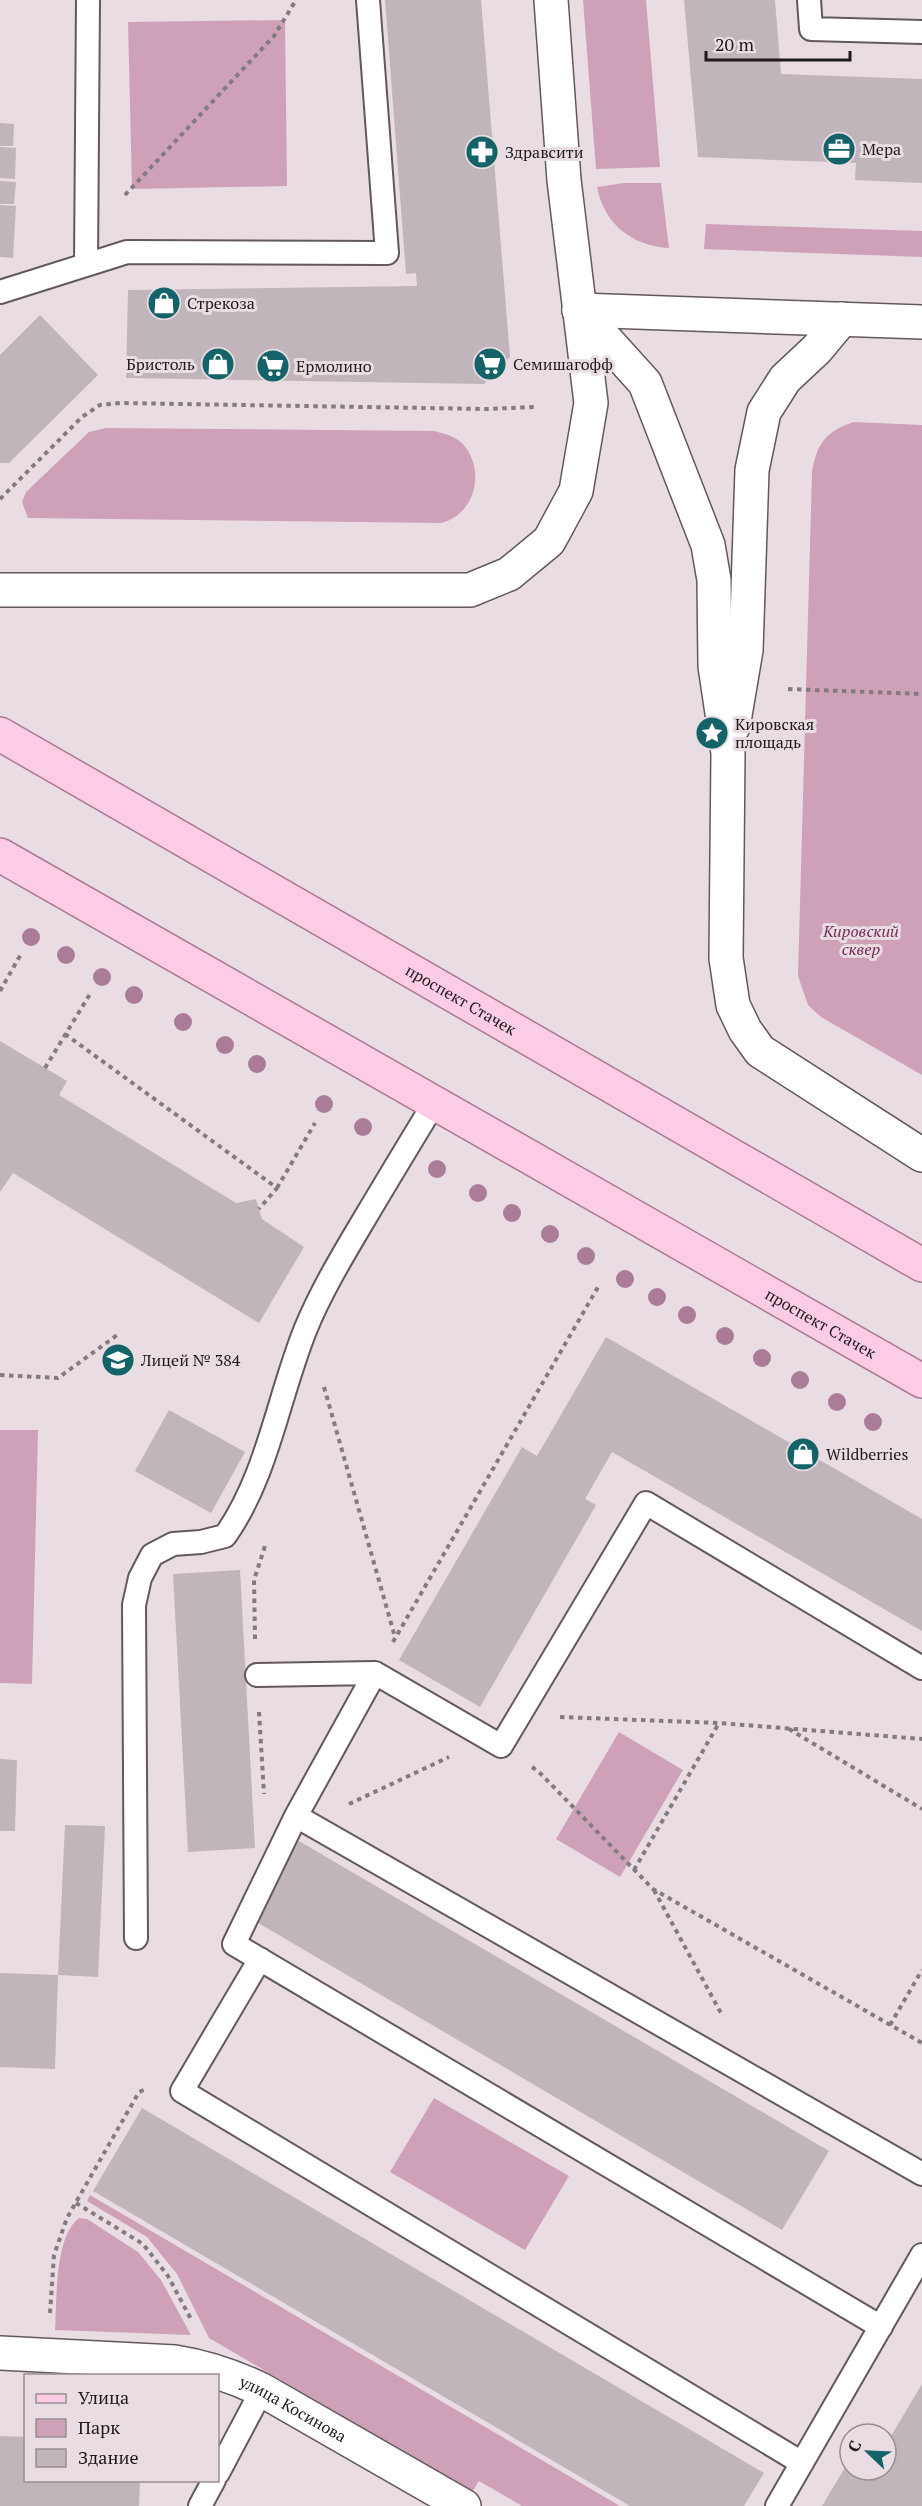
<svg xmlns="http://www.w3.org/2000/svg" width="922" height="2506" font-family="'PT Serif',serif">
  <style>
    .green { fill: #cfa1b8 }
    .building { fill: #c0b5ba }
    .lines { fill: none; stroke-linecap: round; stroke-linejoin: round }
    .lane-casing { stroke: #62585d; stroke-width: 26 }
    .street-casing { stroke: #62585d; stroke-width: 36 }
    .primary-casing { stroke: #ad7893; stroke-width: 36 }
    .path { stroke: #837b7f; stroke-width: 4; stroke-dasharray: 4.5 4.5; stroke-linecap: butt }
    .lane { stroke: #fff; stroke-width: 22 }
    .street { stroke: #fff; stroke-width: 33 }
    .primary { stroke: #fccce5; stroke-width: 33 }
    .tree { fill: #aa7c97 }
    .labels { text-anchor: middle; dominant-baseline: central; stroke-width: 6; stroke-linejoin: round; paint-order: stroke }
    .poi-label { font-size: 16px; fill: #1e1a1c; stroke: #e9dde3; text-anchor: start }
    .park-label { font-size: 16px; font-style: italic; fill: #762d58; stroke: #e9dde3 }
    .street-label { font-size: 16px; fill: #1e1a1c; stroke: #e9dde3 }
  </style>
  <rect width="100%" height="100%" fill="#e9dde3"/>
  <!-- green -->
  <path class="green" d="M583,0H646L660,167L596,169Z
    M285,20L287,186L132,189L128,22Z
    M624,183H661L669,248C632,246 604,224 597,187Z
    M706,224L922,231V257L704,249Z
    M854,422L922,425V1075L821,1017L808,1005L798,976L812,472C817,443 826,431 854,422Z
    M106,428L434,431C446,434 459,437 466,448C485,474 474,515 441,523L28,518L22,502L26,492L89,432Z
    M0,1430H38L32,1684L0,1683Z
    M619,1732L683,1770L620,1877L556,1839Z
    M434,2098L569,2176L525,2250L390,2172Z
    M90,2195L620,2506H522L479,2481L472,2492L209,2338L177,2274L147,2237L87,2201Z
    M79,2218L87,2219L138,2252L161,2280L191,2335L55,2330C57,2301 54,2237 79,2218Z"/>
  <!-- building -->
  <path class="building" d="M385,0H481L510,357L484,384L126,378L128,290L417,286L416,273L406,274Z
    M684,0H775L781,74L922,79V183L855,180L856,163L698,157Z
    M0,123L14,124L13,146H0Z
    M0,147L16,148L15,179L0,178Z
    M0,181L16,182L14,204H0Z
    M0,205L16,206L13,258L0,257Z
    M40,315L98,375L9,463H0V355Z
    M0,1041L67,1081L59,1095L236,1203L256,1199L262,1219L304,1247L259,1323L13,1173L0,1192Z
    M606,1337L922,1519V1631L612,1452L585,1499L596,1505L480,1707L399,1660L522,1447L537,1456Z
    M169,1410L245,1452L211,1513L135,1471Z
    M240,1570L255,1848L188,1852L173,1574Z
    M0,1759L17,1760L15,1831H0Z
    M65,1825L105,1826L98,1977L58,1975Z
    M299,1841L829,2151L782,2230L253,1920Z
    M0,1973L58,1975L55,2069L0,2067Z
    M142,2108L764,2473L744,2506H630L93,2191Z
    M922,2384V2506H822L850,2459V2470H886V2434H864L870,2424L891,2436Z
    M0,2436L26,2437V2480H140L139,2506H0Z"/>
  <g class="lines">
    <defs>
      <path id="lane" d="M809,0L811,29L922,32
        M86,265L88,0
        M0,292L127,252L387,253L368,0
        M375,1673L296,1816L234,1944L881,2327
        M257,1675L375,1673L501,1746L646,1503L922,1668
        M296,1816L922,2174
        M136,1938L134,1605L140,1578L152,1555L173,1544L201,1542L225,1536C268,1475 278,1397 306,1328C320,1294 340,1260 359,1228C384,1186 409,1144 435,1102
        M260,1959L182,2091L802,2463
        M218,2473L262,2390
        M200,2506L214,2480
        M777,2506L922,2255"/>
      <g id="street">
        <path d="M579,310L645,383L708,545L714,580L715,666L728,753L726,958L733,1005L745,1030L760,1051L922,1155"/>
        <path d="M579,310L922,322"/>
        <path d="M0,590H470L509,574L549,541L576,491L591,403L564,180L551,0"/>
        <path d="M733,727L746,650L752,470L764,412L785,379L817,349L842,319"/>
        <path id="s1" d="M0,2353L175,2362C206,2367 233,2376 262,2390L464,2506"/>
      </g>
      <g id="primary">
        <path id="s2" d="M0,734L922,1265"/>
        <path id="s3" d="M0,855L922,1381"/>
      </g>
    </defs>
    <!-- lane casing -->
    <use href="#lane" class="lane-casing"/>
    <!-- street casing -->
    <use href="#street" class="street-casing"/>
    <!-- primary casing -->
    <use href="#primary" class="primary-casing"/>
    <!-- path -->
    <path class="path" d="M125,195L274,36L296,0
      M0,499L82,417L100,405L120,403L487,409L534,407
      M788,689L922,694
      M0,991L21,954
      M65,1034L277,1188L259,1209
      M45,1068L90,994
      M277,1188L315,1123
      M0,1375L58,1378L120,1333
      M324,1387L395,1637
      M255,1639L254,1580L265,1546
      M393,1642L598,1287
      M259,1712L264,1794
      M560,1717L719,1723L922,1739
      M789,1729L922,1809
      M532,1767L539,1772L653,1889L922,2043
      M349,1804L449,1757
      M634,1870L719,1723
      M654,1890L722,2015
      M890,2025L922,1970
      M76,2203L143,2244L168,2276L192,2321
      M50,2313L54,2255L67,2218L139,2092L146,2089"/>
    <!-- lane -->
    <use href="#lane" class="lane"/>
    <!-- street -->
    <use href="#street" class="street"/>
    <!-- primary -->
    <use href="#primary" class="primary"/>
  </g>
  <!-- trees -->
  <g class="tree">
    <circle cx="31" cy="937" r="9"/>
    <circle cx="66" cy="955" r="9"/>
    <circle cx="102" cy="977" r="9"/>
    <circle cx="134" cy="995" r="9"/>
    <circle cx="183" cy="1022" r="9"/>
    <circle cx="225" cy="1045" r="9"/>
    <circle cx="257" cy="1064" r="9"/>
    <circle cx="324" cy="1104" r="9"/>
    <circle cx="363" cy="1127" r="9"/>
    <circle cx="437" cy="1169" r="9"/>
    <circle cx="478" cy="1193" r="9"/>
    <circle cx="512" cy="1213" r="9"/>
    <circle cx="550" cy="1234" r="9"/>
    <circle cx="586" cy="1256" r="9"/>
    <circle cx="625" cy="1279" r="9"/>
    <circle cx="657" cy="1297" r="9"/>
    <circle cx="687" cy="1315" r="9"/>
    <circle cx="725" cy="1336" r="9"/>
    <circle cx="762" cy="1358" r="9"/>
    <circle cx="800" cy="1380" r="9"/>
    <circle cx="837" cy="1402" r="9"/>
    <circle cx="873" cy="1422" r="9"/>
  </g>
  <!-- icons -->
  <defs>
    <symbol id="office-disc" viewBox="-11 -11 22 22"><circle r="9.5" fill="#146368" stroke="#e9dde3"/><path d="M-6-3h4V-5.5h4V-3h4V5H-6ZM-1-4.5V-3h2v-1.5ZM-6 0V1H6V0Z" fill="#fff"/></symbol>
    <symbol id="pharmacy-disc" viewBox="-11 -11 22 22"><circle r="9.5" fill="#146368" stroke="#e9dde3"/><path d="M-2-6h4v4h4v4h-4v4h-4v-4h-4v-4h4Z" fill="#fff"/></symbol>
    <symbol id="shop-disc" viewBox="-11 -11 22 22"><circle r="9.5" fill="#146368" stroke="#e9dde3"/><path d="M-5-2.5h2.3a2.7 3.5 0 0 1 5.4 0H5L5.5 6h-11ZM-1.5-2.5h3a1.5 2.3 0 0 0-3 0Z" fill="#fff"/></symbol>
    <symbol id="supermarket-disc" viewBox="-11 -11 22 22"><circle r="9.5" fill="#146368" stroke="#e9dde3"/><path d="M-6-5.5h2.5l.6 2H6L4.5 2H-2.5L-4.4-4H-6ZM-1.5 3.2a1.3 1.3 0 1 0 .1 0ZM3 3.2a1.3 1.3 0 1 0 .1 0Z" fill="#fff"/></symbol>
    <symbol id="sight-disc" viewBox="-11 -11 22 22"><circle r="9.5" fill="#146368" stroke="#e9dde3"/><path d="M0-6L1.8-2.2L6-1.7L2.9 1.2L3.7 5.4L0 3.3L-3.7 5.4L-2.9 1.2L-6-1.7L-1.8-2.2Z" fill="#fff"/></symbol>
    <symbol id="school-disc" viewBox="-11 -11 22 22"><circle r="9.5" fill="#146368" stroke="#e9dde3"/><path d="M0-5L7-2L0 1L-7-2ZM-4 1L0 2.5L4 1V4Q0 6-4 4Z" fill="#fff"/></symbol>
  </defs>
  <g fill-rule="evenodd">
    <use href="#office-disc" x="820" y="130" width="38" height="38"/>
    <use href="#pharmacy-disc" x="463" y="133" width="38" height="38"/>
    <use href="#shop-disc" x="145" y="284" width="38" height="38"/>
    <use href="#shop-disc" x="199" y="345" width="38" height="38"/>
    <use href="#supermarket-disc" x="471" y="345" width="38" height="38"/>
    <use href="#supermarket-disc" x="254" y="347" width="38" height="38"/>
    <use href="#sight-disc" x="693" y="714" width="38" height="38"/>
    <use href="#school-disc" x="99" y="1341" width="38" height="38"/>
    <use href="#shop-disc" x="784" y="1435" width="38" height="38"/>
  </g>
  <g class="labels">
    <!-- poi labels -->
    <g class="poi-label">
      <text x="862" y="149">Мера</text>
      <text x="505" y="152">Здравсити</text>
      <text x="187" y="303">Стрекоза</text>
      <text x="195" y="364" text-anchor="end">Бристоль</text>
      <text x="513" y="364">Семишагофф</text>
      <text x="296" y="366">Ермолино</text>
      <text x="735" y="724">Кировская<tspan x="735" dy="18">площадь</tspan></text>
      <text x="141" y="1360">Лицей № 384</text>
      <text x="826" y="1454">Wildberries</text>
    </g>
    <!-- park labels -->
    <g class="park-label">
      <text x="861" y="931">Кировский<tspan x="861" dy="18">сквер</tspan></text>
    </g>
    <!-- street labels -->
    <g class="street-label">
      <text stroke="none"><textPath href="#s2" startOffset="532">проспект Стачек</textPath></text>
      <text stroke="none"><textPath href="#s3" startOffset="945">проспект Стачек</textPath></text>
      <text stroke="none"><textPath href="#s1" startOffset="303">улица Косинова</textPath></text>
    </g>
  </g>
  <!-- legend -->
  <rect x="24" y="2374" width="195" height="108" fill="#e9dde3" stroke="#988f93" stroke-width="1.5"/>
  <rect x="36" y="2394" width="30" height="9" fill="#fccce5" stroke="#988f93" stroke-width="1.5"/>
  <text x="78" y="2404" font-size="18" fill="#1e1a1c">Улица</text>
  <rect x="36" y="2419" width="30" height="18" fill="#cfa1b8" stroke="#988f93" stroke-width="1.5"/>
  <text x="78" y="2434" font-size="18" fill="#1e1a1c">Парк</text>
  <rect x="36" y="2449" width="30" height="18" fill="#c0b5ba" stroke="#988f93" stroke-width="1.5"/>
  <text x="78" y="2464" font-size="18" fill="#1e1a1c">Здание</text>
  <!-- north arrow -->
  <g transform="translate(868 2452) rotate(293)"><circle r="28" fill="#e9dde3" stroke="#988f93" stroke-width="1.5"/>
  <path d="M0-4.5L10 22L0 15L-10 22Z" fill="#146368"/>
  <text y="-9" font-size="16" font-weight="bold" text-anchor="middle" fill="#1e1a1c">С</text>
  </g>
  <!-- scale -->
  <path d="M706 51v9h144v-9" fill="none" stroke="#1e1a1c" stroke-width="3"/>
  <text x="715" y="51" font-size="18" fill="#1e1a1c" stroke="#e9dde3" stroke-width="4.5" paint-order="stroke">20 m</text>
</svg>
